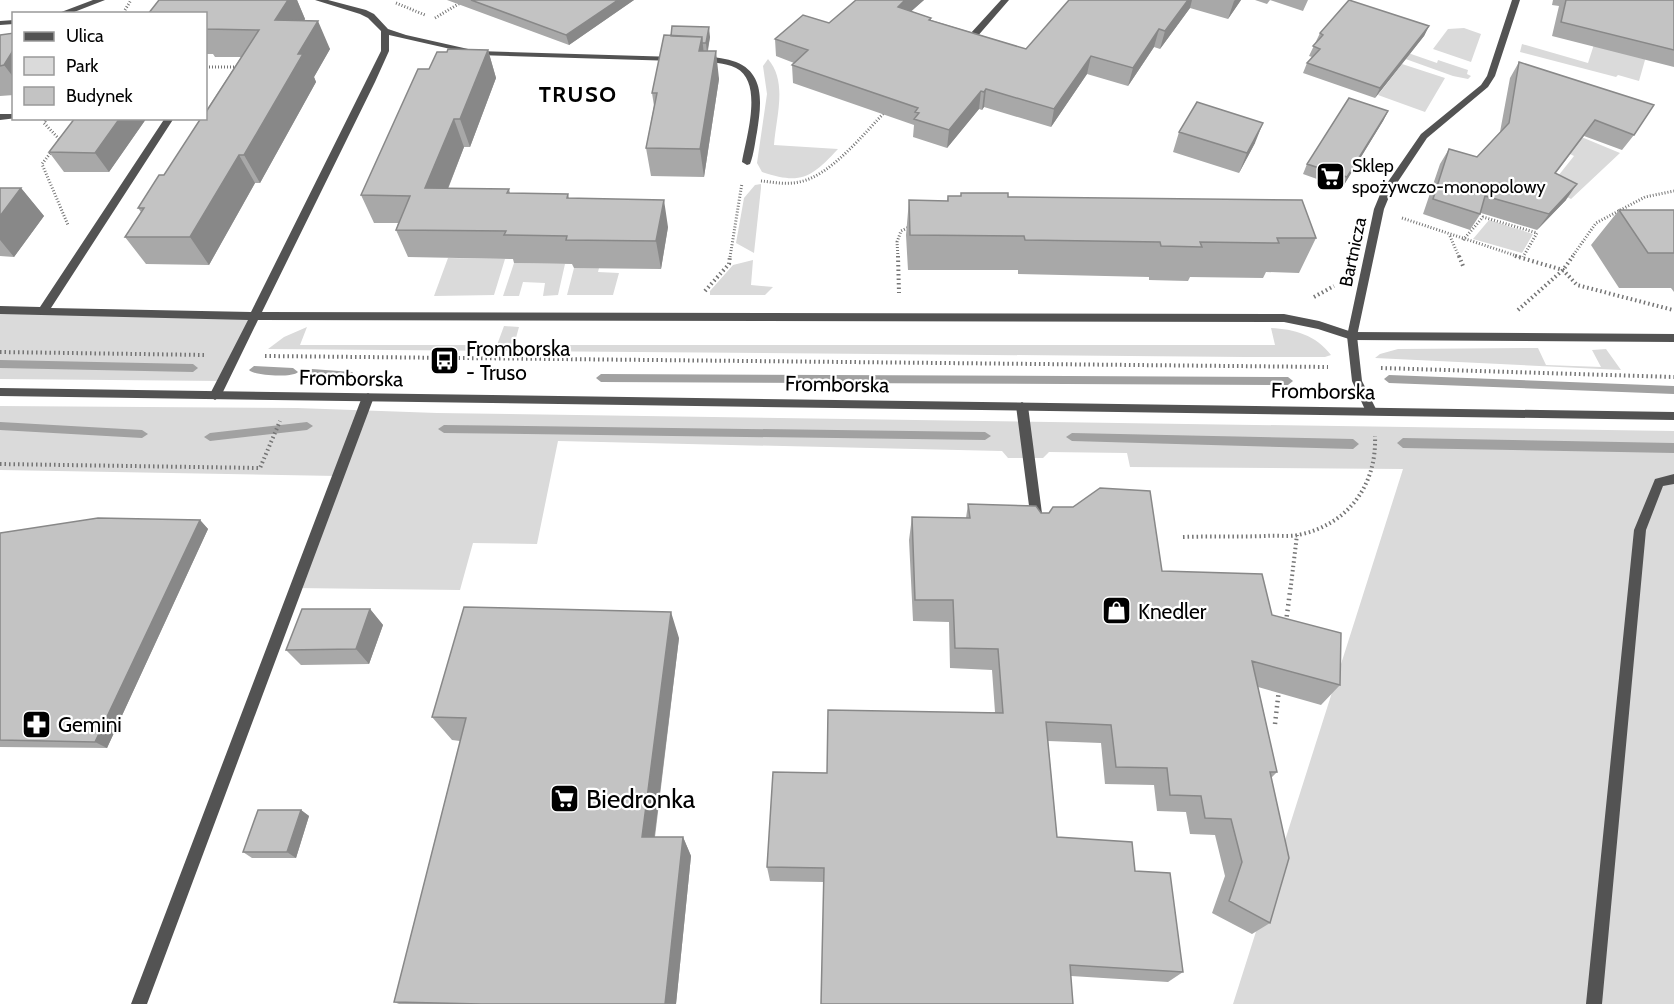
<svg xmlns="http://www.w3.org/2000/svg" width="1674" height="1004" font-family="Cabin,sans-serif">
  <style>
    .green { fill: #dadada }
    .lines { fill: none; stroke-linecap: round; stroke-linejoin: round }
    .stream { fill: #a1a1a1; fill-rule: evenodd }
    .path-far2 { stroke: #757575; stroke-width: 3; stroke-dasharray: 1 2; stroke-linecap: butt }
    .path-far1 { stroke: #757575; stroke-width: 4; stroke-dasharray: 1.5 3; stroke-linecap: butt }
    .path { stroke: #757575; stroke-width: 4.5; stroke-dasharray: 1.5 4; stroke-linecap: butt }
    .service { fill: #535353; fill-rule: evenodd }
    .minor { fill: #535353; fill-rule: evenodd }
    .tertiary { fill: #535353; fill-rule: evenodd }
    .wall { fill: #a8a8a8 }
    .shaded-wall { fill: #888 }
    .building { fill: #c3c3c3; stroke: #888; stroke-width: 1.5 }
    .labels { text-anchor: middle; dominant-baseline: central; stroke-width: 4.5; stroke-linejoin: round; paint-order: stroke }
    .far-poi-label { font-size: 18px; fill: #000; stroke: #fff; text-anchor: start }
    .far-street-label { font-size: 18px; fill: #000; stroke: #fff }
    .poi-label { font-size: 21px; fill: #000; stroke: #fff; text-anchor: start }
    .street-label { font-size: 21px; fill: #000; stroke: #fff }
    .far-district-label { font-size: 22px; font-weight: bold; letter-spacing: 1.5px; fill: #000; stroke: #fff }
    .near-poi-label { font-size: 26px; fill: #000; stroke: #fff; text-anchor: start }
  </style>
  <rect width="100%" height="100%" fill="#fff"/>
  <!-- green -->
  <path class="green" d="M1464,28L1481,34L1471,62L1433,49L1448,29Z
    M1597,35L1647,53L1639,81L1618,75L1616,77L1520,52L1522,44L1588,63Z
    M1365,38L1437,63L1438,60L1468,70L1467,74L1471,76L1468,79L1453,76L1361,43Z
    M768,59C788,82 776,117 774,145L838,149C811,178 801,185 762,172L757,163L767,94L763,66Z
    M1402,64L1445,78L1425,112L1378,95Z
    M1579,136L1620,153L1571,199L1532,180L1558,176L1574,156L1566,152Z
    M761,184V188L754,253L736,243L744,198L755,185Z
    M1489,220L1533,234L1522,253L1473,239Z
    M448,258L505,259L494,295L434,296Z
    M753,260L751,285L773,287L765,295H710V291L733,265Z
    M514,263L565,264L558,295L543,296L545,283L523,282L519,296H503Z
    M574,268H599L598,272L619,273L613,295H567Z
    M0,310L255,316L223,381L0,379Z
    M504,326L519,327L514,345H1275L1271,328C1294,329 1316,335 1331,355L1325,357H1245L268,349L284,337L307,327L300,345H497Z
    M1538,348L1546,365L1601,367L1592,350L1606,349L1621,370L1375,358L1380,354L1398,349Z
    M0,406L297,408L437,413L1674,431V1004H1233L1403,469L1130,467L1127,453L1049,452L1043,458H1008L1002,451L558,441L537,544L473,543L460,590L295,588L337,476L0,470Z"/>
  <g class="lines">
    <!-- stream -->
    <path class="stream" d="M0,360L193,364L198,368L193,372L0,368Z
      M254,366L293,368L298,372C292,378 255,376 249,370Z
      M312,369L352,372L357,376L352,380L312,377L307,373Z
      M601,374L1288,377L1293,381L1288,385L601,382L596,378Z
      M1389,375L1674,386V394L1389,383L1384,379Z
      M0,422L142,430L148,434L142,438L0,430Z
      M307,422L313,426L307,430L210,441L204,437L210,433Z
      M444,425L985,432L991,436L985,440L444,433L438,429Z
      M1072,433L1353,439L1359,444L1353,449L1072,441L1066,437Z
      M1403,438L1674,443V453L1403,448L1397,443Z"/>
    <!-- path-far2 -->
    <path class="path-far2" d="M396,3L425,15
      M125,10L131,0
      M435,18L465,0
      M206,67H238
      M47,118L44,123L60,140L58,143
      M52,151L42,164L68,225
      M761,181C773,182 786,185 799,182C831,176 864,133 886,111
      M1402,218L1520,257
      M1450,236L1459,257
      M1463,240L1483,217L1537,233L1523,257
      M730,257L742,183
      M898,257L897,242L901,231L911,226
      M1572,257L1596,223L1645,197L1674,191"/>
    <!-- path-far1 -->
    <path class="path-far1" d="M898,256L899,293
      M1459,256L1463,266
      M1515,256L1563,270L1577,285L1673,310
      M705,291L729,264L730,256
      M1314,297L1334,286
      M1518,310L1563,270L1573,256
      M0,352L206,355
      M265,356L1328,367
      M1381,368L1674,377
      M0,464L260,468L280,421
      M1183,537C1211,536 1238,537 1266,536C1276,535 1288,537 1298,535C1348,525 1377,485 1375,436
      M1291,585L1297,535"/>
    <!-- path -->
    <path class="path" d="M1286,622L1291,584
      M1275,724L1279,689"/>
    <!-- service -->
    <path class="service" d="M93,0H105L69,14H56Z
      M315,0H328L366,10L374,14L388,29L406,35L477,51L676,57L680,59L676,61L477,55L389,35V51L375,82L262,312L1284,314L1319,321L1352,332L1674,334V342L1352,340L1318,329L1284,322L258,320L221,396L215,400L209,396L248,320L0,314V306L40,307L165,118H174L51,308L251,312L381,51V31L368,18L360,14Z
      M14,20V24L0,25V21Z
      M699,57C711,56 725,58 736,62C766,74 761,106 757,132C755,142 754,154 750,164L747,165L742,162C746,138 764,82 736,68C724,62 712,63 699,61Z
      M0,114H14V118H17L0,120Z
      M368,393L374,397L147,1004H131L362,397Z
      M1022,402L1028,406L1043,521L1041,525H1033L1031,521L1016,406Z
      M1674,474V484L1663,486L1646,530L1602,1004H1586L1634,530L1655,479Z"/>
    <!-- minor -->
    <path class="minor" d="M1001,0H1009L976,38H970V34Z
      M1512,0H1520L1495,76L1488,87L1427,138L1391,192L1384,209L1357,336L1362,381L1377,411L1375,414H1367L1352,381L1347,336L1374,209L1381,192L1421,134L1481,85L1487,76Z"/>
    <!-- tertiary -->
    <path class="tertiary" d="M0,388L1674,412V420L0,396Z"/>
  </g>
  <!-- wall -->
  <path class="wall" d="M159,0H297L305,19L304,21L330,49L314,77L316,82L260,183H255L209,265L146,264L125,237L141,212L138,208L164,175L241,57H215L213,54H206V14Z
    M447,0H634L569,45Z
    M856,0H924L911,11L931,18V20L1026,49L1069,0H1241L1228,19L1190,8L1160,49L1154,47L1128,86L1087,74L1051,127L984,107L982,110L979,109L947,148L913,137L914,125L793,83L792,65L794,63L776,56L775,39L829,23Z
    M1255,0H1308L1303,11L1270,0L1267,4Z
    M1553,0H1674V67L1552,36L1559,6L1552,5Z
    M1429,26L1424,36L1375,98L1303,73L1307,63L1312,57L1309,56L1320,33Z
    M14,33V95L0,96V35Z
    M664,35L710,37L708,51L719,79L704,177L651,176L646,148L654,106L652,93Z
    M488,50L496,78L470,147H464L448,189H509L510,193L568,194L569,198L668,227L661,269L574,268L572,264L514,263L513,259L408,257L396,230L398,223H374L361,195L447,52Z
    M1519,62L1634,135L1622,150L1584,136L1556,173L1566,200L1537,230L1481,213L1470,230L1423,214L1440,164L1449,149L1477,157L1500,132L1510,78Z
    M1388,111L1383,121L1342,188L1303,174L1307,164Z
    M146,119L109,172H64L49,152Z
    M1179,132L1255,143L1239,173L1173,152Z
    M0,188H21L44,216L14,257L0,256Z
    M961,193L1008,197L1316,238L1299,273L1266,272L1263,278L1190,277L1188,281L1149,280V277L1018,274V270H908L906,235L909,200L947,201L948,196H961Z
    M1619,210H1674V292L1671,288H1619L1591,245Z
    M968,504L1041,513L1162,571L1272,615L1340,685L1321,705L1258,687L1277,772L1271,778L1270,923L1252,934L1212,913L1225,876L1215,835L1190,834L1186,812L1157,811L1154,785L1105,784L1101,743L1048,741L1057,837L1135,871L1183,972L1168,982L1071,976L824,882L770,881L767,867L827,773L995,712L992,670L950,668L949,622L913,621L909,540L912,517L966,518Z
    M200,520L208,529L107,748L0,747V533Z
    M370,609L383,625L369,664L301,665L286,650Z
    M679,638L655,837H683L691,856L676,1004H399L394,1002L460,741L452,740L432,717Z
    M301,810L309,816L296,858H252L243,852Z"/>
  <!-- shaded-wall -->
  <path class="shaded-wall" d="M288,0H297L305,19L288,48L275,20Z
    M618,0H634L569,45L566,35Z
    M905,0H924L897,24L898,7Z
    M1188,0H1192L1190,8L1160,49L1165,31Z
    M1235,0H1241L1228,19L1234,1Z
    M318,21L330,49L314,77L316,82L260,183L244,155L298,54Z
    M1429,26L1424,36L1375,98L1380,88Z
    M709,27L710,37L707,53L706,43Z
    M1159,29L1154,47L1128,86L1133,68Z
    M702,37L705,64L699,51Z
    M14,49V78L4,65Z
    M488,50L496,78L470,147L460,119Z
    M716,51L719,79L704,177L700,149Z
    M1091,56L1087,74L1051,127L1054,109Z
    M986,89L984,107L982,110L984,92Z
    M981,91L979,109L947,148L949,130Z
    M1388,111L1383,121L1342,188L1347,177Z
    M120,118L146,119L109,172L95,153Z
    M454,119L464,147L437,216L425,188Z
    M1263,123L1255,143L1239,173L1247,153Z
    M239,155L255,183L209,265L190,237Z
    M1577,184L1566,200L1537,230L1549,214Z
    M21,188L44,216L14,257L0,240V216Z
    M664,200L668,227L661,269L656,241Z
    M200,520L208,529L107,748L95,742Z
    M370,609L383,625L369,664L356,649Z
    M671,612L679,638L652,856L642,837Z
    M301,810L309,816L296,858L287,852Z
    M683,837L691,856L676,1004H665Z"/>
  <!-- building -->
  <path class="building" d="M159,0H288L275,20L318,21L298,54H303L244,155H239L190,237H125L144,208H138L159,175H164L201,118H206V112L259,30L206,29V14H148Z
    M471,0H618L566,35Z
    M856,0H905L898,7L931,18L929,20L1026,49L1069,0H1188L1165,31L1159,29L1133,68L1091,56L1054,109L986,89L984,92L981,91L949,130L914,119L919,113L915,112L918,108L792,65L808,50L775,39L803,15L829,23Z
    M1349,0L1429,26L1380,88L1307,63L1320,49L1313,46L1323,35L1320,33Z
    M1566,0H1674V50L1561,22Z
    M672,26L709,27L706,43H702V37L671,36Z
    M14,33V49L4,65L0,66V35Z
    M664,35L702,37L699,51H716L700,149L646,148L657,93H652Z
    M448,49L488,50L460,119H454L425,188L509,189L507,193L568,194L567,198L664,200L656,241L566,240L567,236L504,235L506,231L396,230L410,196L361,195L418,69H429L437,52H447Z
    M1519,62L1654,105L1634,135L1595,120L1555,173L1577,184L1549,214L1485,196L1480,214L1433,199L1449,149L1477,157L1509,123Z
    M1349,98L1388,111L1347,177L1307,164Z
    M1197,102L1263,123L1247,153L1179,132Z
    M75,118H120L95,153L49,152Z
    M0,188H21L0,216Z
    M961,193H1008V197L1302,200L1316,238H1277L1279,243L1200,242L1202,247L1161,246L1160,242L1025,240L1024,236L910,235L909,200L948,201V196H961Z
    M1619,210H1674V253H1648Z
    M1100,488L1150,491L1162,571L1262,574L1272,615L1341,633L1340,685L1252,661L1277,772H1270L1289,858L1270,923L1229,901L1242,862L1231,819L1205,818L1201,796L1170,795L1167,768L1116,767L1111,725L1046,722L1057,837L1132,842L1135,871L1170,873L1183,972L1070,965L1073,1004H821L824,868L767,867L773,772L827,773L828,710L1003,713L998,649L955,648L953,600H915L912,517L970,518L968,504L1036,506L1041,513H1049L1053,507H1073Z
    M98,518L200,520L95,742L0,740V533Z
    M464,607L671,612L642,837H683L665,1004H481L394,1002L466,718L432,717Z
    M302,609H370L356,649L286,650Z
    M258,810H301L287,852H243Z"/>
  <!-- icons -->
  <defs>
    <symbol id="supermarket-square" viewBox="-11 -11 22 22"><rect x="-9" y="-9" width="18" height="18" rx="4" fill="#000" stroke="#fff"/><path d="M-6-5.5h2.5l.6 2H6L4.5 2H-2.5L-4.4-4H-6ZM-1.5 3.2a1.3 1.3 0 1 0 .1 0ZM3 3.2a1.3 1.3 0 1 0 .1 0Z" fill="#fff"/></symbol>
    <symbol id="bus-square" viewBox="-11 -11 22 22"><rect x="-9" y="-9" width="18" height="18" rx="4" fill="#000" stroke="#fff"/><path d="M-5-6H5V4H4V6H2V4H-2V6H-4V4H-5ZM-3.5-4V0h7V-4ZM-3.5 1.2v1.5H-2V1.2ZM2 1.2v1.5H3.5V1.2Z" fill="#fff"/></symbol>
    <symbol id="shop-square" viewBox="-11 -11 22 22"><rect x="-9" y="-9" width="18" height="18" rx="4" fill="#000" stroke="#fff"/><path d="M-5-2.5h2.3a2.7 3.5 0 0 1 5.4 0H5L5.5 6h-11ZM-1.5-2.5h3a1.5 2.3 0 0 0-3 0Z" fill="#fff"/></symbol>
    <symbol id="pharmacy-square" viewBox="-11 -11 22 22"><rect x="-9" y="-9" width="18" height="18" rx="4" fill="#000" stroke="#fff"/><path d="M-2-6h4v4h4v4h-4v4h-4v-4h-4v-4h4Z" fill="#fff"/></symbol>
  </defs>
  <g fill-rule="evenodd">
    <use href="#supermarket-square" x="1314" y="160" width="33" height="33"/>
    <use href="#bus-square" x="428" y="344" width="33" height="33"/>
    <use href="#shop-square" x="1100" y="594" width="33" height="33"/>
    <use href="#pharmacy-square" x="20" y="708" width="33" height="33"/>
    <use href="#supermarket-square" x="548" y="782" width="33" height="33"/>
  </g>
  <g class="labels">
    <!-- far-poi labels -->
    <g class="far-poi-label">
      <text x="1352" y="166">Sklep<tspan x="1352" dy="21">spożywczo-monopolowy</tspan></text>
    </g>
    <!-- far-street labels -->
    <g class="far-street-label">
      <text transform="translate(1353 252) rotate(-78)">Bartnicza</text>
    </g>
    <!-- poi labels -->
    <g class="poi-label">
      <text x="466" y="348">Fromborska<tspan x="466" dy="24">- Truso</tspan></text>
      <text x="1138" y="611">Knedler</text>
      <text x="58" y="724">Gemini</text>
    </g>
    <!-- street labels -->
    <g class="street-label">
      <text transform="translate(351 378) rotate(1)">Fromborska</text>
      <text transform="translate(837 384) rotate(1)">Fromborska</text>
      <text transform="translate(1323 391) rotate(1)">Fromborska</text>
    </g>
    <!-- far-district labels -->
    <g class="far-district-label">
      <text x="578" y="94">TRUSO</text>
    </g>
    <!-- near-poi labels -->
    <g class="near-poi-label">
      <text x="586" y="799">Biedronka</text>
    </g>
  </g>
  <!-- legend -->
  <rect x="12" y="12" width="195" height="108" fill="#ffffff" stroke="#999999" stroke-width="1.5"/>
  <rect x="24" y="32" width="30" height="9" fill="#535353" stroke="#999999" stroke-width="1.5"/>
  <text x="66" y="42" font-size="18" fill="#000000">Ulica</text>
  <rect x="24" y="57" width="30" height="18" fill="#dadada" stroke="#999999" stroke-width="1.5"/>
  <text x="66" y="72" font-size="18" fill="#000000">Park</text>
  <rect x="24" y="87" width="30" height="18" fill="#c3c3c3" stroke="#999999" stroke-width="1.5"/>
  <text x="66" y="102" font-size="18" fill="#000000">Budynek</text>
</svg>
